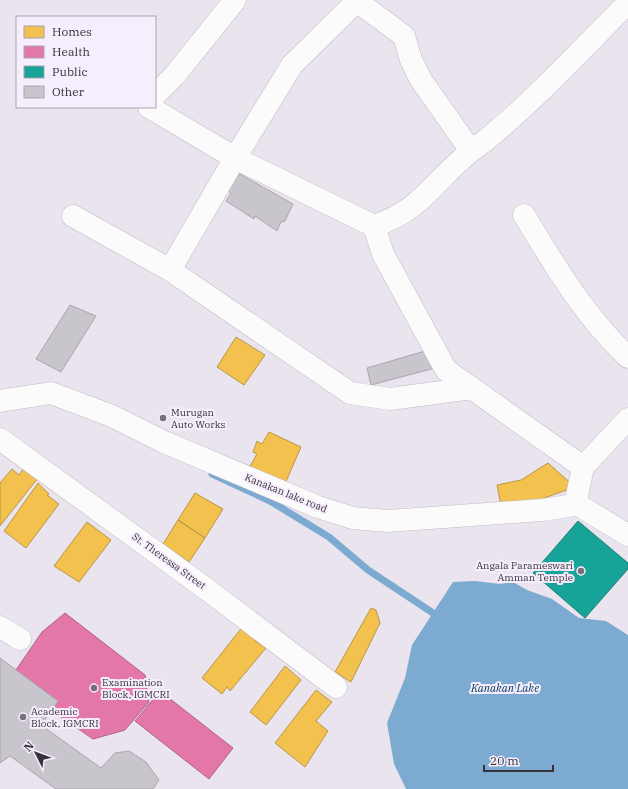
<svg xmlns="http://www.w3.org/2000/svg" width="628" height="789" font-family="'IBM Plex Serif',serif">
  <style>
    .water { fill: #7daad1 }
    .homes { fill: #f2c14e; stroke: #ba9648 }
    .health { fill: #e377a8; stroke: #af6387 }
    .public { fill: #17a398; stroke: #21817c }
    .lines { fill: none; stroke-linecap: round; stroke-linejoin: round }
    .stream { stroke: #7daad1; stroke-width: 7 }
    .building { fill: #c9c5cc; stroke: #aba6ae }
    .minor-casing { stroke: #c0bbc3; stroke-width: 23 }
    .minor { stroke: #fcfbfc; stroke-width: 22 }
    .poi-dot { fill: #767179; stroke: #f7eefd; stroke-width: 1.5 }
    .labels { text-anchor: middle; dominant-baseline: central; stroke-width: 4; stroke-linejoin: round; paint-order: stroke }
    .poi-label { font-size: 10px; fill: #37333a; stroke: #f7eefd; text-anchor: start }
    .street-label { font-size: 10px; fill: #37333a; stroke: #f7eefd }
    .water-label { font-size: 11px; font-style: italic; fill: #003659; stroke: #f7eefd }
  </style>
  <rect width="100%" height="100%" fill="#eae4ee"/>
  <!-- water -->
  <path class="water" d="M475,581L500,584L513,582L527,590L552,599L579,618L606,621L628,635V789H406L394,764L387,723L405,678L412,645L453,582Z"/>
  <!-- homes -->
  <path class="homes" d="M236,337L265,355L244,385L217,367Z
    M269,432L301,447L284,486L248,470L257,454L253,452L257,441L262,444Z
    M548,463L575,487L536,501L501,506L497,485L521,480Z
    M24,468L38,478L0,526V483L12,469L19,475Z
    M38,483L49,494L47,495L59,504L26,548L4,531Z
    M195,493L223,509L205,538L178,520Z
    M178,520L205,538L189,562L163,544Z
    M87,522L111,540L79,582L54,566Z
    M371,608L376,610L380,623L351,682L335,672Z
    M244,625L256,636L255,641L266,648L230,691L227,687L222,694L202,678Z
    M285,666L301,680L266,725L250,712Z
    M316,690L332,702L316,721L328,731L305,767L275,743Z"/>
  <!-- health -->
  <path class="health" d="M65,613L145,675L149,702L125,730L93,739L51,710L58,701L16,670L42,632Z
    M160,691L233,748L209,779L135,721Z"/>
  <!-- public -->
  <path class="public" d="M578,521L628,563V569L585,618L533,573Z"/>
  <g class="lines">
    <!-- stream -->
    <path class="stream" d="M212,474L270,501L329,537L368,570L433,613"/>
  </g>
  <!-- building -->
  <path class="building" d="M238,173L293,204L285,221L281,222L277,231L255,216L254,219L226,201L231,193L227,190Z
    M70,305L96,316L61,372L36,359Z
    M425,351L435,368L371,385L367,368Z
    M0,658L58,701L41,725L101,768L115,753L129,751L146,762L159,780L153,789H56L10,756L0,763Z"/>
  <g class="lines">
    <defs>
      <path id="minor" d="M355,0L404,36L411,60L421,80L471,151
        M155,95L174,76L235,0
        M149,107L235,158L374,226C421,211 436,179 471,151C476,147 481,144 486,140C536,99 582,49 628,3
        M524,215C555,266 585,317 628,357
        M73,216L170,270L235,158L292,65L357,1
        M374,226L383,254L446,370L583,467
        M170,270L350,393L390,399L472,388
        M0,401L51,393L112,416L164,442L318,507L353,518L388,521L542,510L575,505L580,506L628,535
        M0,439L205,588L336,687
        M575,505L583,467L628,419
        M0,627L20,639"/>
    </defs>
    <!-- minor casing -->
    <use href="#minor" class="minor-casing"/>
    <!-- minor -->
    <use href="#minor" class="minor"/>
  </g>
  <!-- markers -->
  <g class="poi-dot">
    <circle cx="163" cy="418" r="4"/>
    <circle cx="581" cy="571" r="4"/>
    <circle cx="94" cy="688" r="4"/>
    <circle cx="23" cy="717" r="4"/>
  </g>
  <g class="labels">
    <!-- poi labels -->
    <g class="poi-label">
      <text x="171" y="412">Murugan<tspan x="171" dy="12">Auto Works</tspan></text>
      <text x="573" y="565" text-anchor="end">Angala Parameswari<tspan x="573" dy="12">Amman Temple</tspan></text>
      <text x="102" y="682">Examination<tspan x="102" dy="12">Block, IGMCRI</tspan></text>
      <text x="31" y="711">Academic<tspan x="31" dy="12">Block, IGMCRI</tspan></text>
    </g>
    <!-- street labels -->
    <g class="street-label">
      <text transform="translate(286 493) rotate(22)">Kanakan lake road</text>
      <text transform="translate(169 561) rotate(36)">St. Theressa Street</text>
    </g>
    <!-- water labels -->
    <g class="water-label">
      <text x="505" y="688">Kanakan Lake</text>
    </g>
  </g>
  <!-- legend -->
  <rect x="16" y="16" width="140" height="92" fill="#f7eefd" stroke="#aaa3af"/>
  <rect x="24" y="26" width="20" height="12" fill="#f2c14e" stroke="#aaa3af"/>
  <text x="52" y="36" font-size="12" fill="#37333a">Homes</text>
  <rect x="24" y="46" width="20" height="12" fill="#e377a8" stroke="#aaa3af"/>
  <text x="52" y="56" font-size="12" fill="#37333a">Health</text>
  <rect x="24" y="66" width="20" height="12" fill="#17a398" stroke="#aaa3af"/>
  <text x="52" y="76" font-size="12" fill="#37333a">Public</text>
  <rect x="24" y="86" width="20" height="12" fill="#c9c5cc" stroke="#aaa3af"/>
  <text x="52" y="96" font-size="12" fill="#37333a">Other</text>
  <!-- north arrow -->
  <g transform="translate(36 753) rotate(312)" stroke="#f7eefd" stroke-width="3" paint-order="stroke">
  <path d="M0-3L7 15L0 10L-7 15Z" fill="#37333a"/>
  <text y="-6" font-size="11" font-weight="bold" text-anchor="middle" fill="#37333a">N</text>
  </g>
  <!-- scale -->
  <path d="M484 765v6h69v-6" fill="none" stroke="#37333a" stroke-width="2"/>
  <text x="490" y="765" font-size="12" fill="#37333a" stroke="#f7eefd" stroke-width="3" paint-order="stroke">20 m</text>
</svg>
